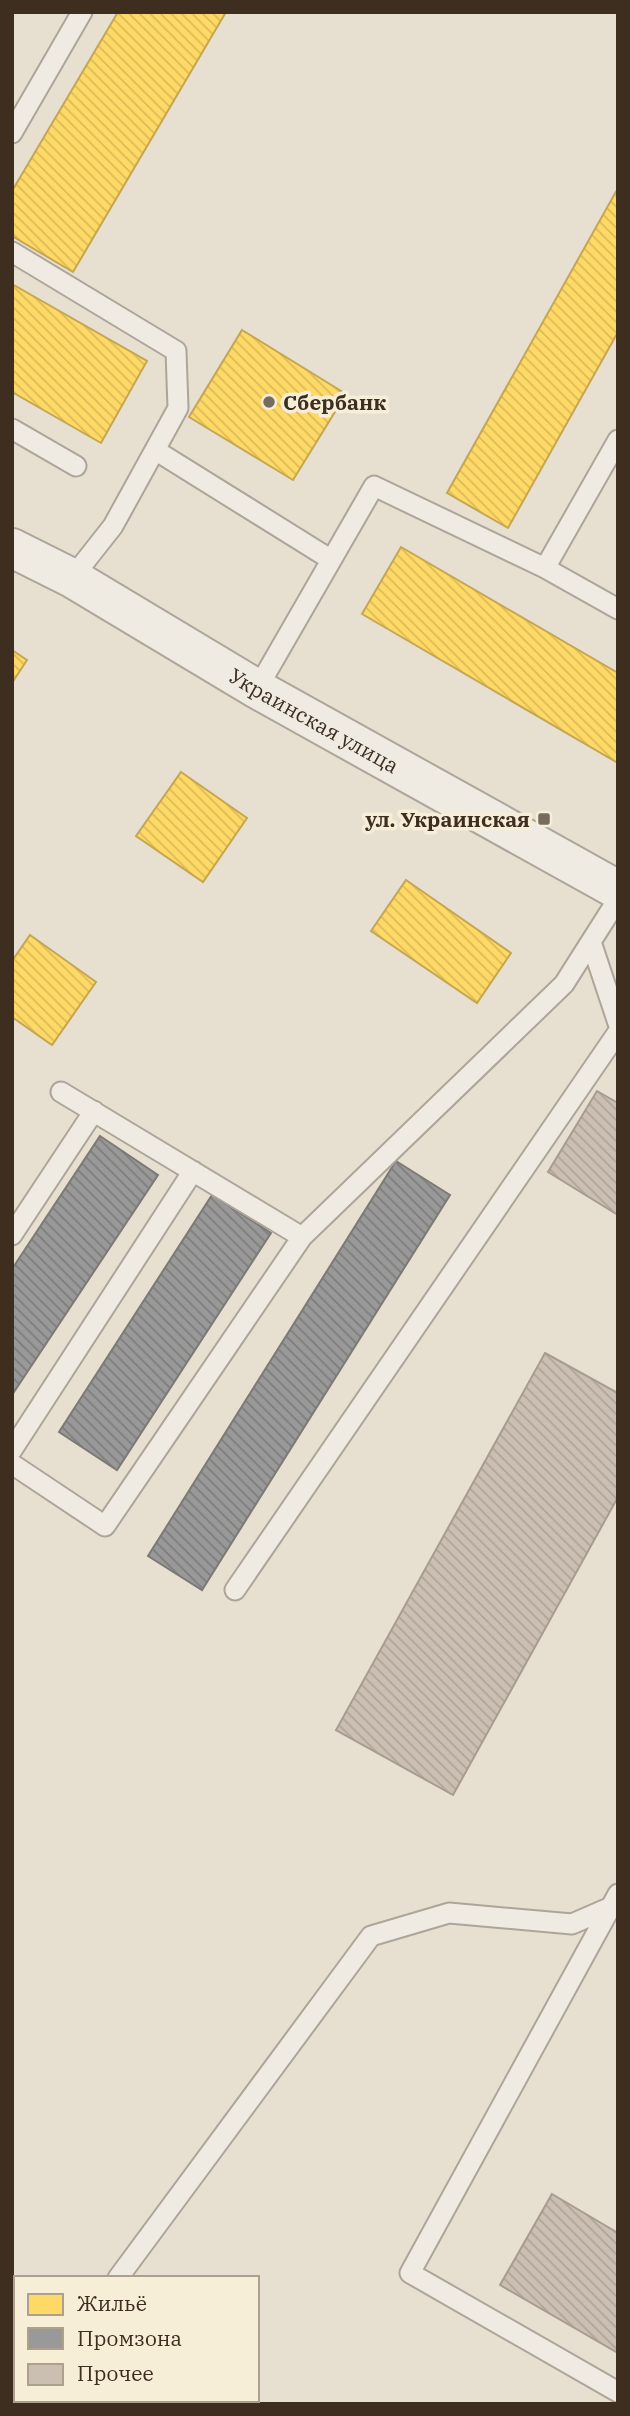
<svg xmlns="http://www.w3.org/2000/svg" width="630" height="2416" font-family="'IBM Plex Serif',serif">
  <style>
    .homes { fill: url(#homes-back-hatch); stroke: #c5a651; stroke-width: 2 }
    .industry { fill: url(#industry-back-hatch); stroke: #7d7975; stroke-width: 2 }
    .building { fill: url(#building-back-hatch); stroke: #a89c90; stroke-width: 2 }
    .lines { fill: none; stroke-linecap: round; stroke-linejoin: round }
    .service-casing { stroke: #ada599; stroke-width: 23 }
    .tertiary-casing { stroke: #ada599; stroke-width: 42 }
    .service { stroke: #efebe3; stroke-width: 19 }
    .tertiary { stroke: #efebe3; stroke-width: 38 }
    .poi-dot { fill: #786c5e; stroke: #f7eed8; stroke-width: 2.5 }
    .labels { text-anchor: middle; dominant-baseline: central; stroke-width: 7; stroke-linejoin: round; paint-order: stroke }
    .poi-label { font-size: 21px; font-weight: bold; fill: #3d2e20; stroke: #f7eed8; text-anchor: start }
    .street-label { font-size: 21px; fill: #3d2e20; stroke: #f7eed8 }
  </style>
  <defs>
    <pattern id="homes-back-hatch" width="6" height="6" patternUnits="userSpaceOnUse" patternTransform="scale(1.75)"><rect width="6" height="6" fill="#ffd966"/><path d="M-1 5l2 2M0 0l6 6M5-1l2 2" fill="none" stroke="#dbbb58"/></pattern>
    <pattern id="industry-back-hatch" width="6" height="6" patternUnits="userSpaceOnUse" patternTransform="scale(1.75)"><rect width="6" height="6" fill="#999"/><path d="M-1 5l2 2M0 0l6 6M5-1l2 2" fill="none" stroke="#7e7d7c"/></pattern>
    <pattern id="building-back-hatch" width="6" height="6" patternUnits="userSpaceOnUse" patternTransform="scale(1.75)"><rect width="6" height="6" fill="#cbbfb2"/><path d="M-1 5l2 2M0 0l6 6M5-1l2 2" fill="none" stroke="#afa499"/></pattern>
  </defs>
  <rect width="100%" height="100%" fill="#e7e0d1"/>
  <!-- homes -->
  <path class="homes" d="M118,12H226L73,272L12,236V191Z
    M618,188V332L508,528L447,493Z
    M12,284L147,361L101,443L12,392Z
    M242,330L346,394L293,480L189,417Z
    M401,547L618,673V763L362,614Z
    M12,650L27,660L12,683Z
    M181,772L247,818L203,882L136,836Z
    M406,880L511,953L477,1003L371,931Z
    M30,935L96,982L52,1045L12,1017V961Z"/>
  <!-- industry -->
  <path class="industry" d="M100,1136L158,1175L12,1395V1269Z
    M396,1161L450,1195L202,1590L148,1556Z
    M212,1195L271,1233L117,1470L59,1432Z"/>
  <!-- building -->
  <path class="building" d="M597,1091L618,1103V1215L548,1172Z
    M545,1353L618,1393V1497L453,1795L336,1730Z
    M552,2194L618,2233V2353L500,2285Z"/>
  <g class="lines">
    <defs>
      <path id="service" d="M12,133L82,12
        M12,252L176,351L178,408L113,526L72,578
        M12,429L76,466
        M155,450L330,559
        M545,568L618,440
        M257,689L374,486L545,568L618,609
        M591,942L618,1023
        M61,1092L302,1237L564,984L618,899
        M12,1235L94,1111
        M12,1450L193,1171
        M12,1464L105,1526L302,1237
        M235,1590L618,1032
        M618,1894L410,2273L618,2392
        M118,2278L371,1936L449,1913L572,1924L611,1907"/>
      <g id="tertiary">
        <path id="s1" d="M12,548L72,578L257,689L618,890"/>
      </g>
    </defs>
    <!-- service casing -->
    <use href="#service" class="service-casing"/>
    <!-- tertiary casing -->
    <use href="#tertiary" class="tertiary-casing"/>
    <!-- service -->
    <use href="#service" class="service"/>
    <!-- tertiary -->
    <use href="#tertiary" class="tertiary"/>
  </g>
  <!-- markers -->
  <g class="poi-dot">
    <circle cx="269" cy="402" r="7"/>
    <rect x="537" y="812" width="14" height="14" rx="3.5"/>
  </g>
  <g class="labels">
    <!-- poi labels -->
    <g class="poi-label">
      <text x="283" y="402">Сбербанк</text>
      <text x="530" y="819" text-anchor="end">ул. Украинская</text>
    </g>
    <!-- street labels -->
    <g class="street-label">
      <text stroke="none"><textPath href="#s1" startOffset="348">Украинская улица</textPath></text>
    </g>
  </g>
  <!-- border -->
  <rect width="630" height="2416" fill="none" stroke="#3d2e20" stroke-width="28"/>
  <!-- legend -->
  <rect x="14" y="2276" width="245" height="126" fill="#f7eed8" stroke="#ada18e" stroke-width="2"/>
  <rect x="28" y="2294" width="35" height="21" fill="#ffd966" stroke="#ada18e" stroke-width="2"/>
  <text x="77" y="2311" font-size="21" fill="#3d2e20">Жильё</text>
  <rect x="28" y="2328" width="35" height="21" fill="#999999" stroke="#ada18e" stroke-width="2"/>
  <text x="77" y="2346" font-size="21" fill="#3d2e20">Промзона</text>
  <rect x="28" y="2364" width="35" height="21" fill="#cbbfb2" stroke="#ada18e" stroke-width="2"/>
  <text x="77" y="2381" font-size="21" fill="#3d2e20">Прочее</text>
</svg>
